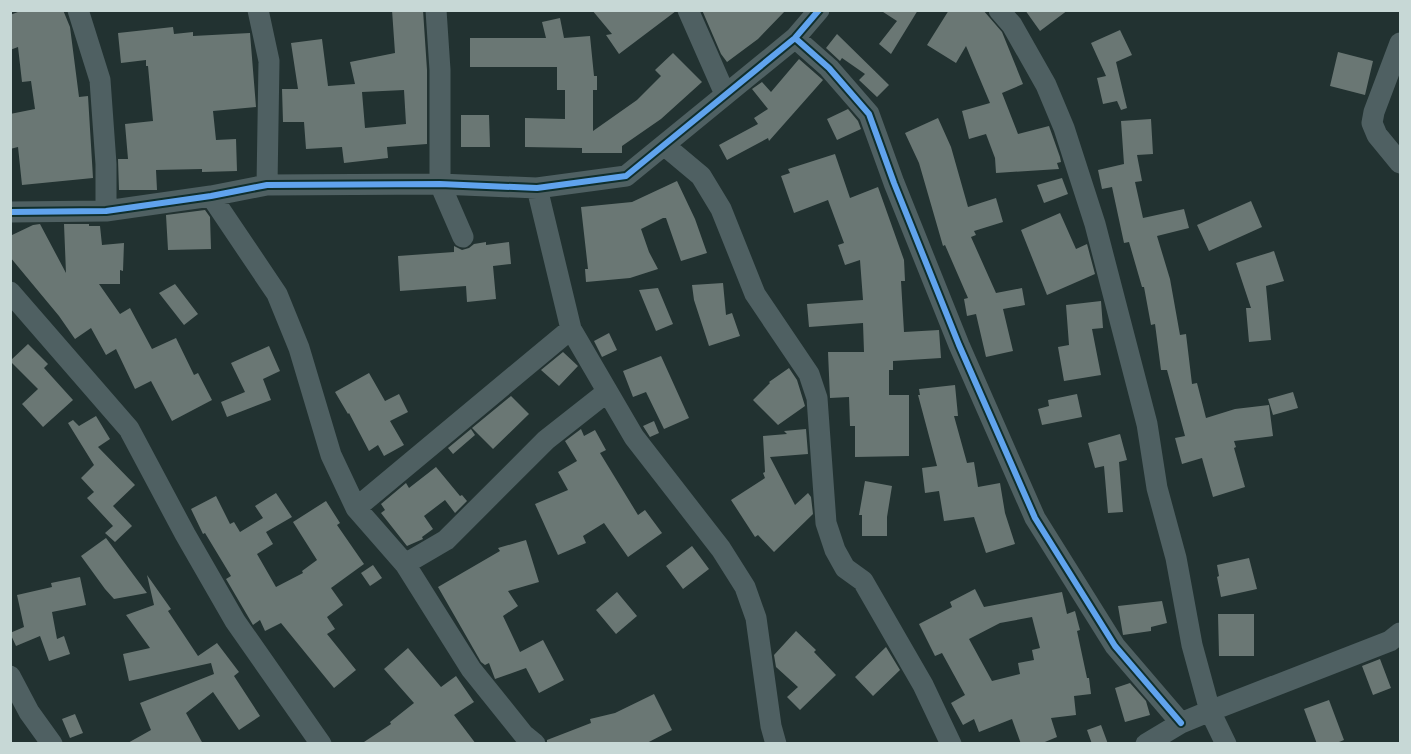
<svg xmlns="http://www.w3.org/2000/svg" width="1411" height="754" font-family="'Fira Sans',sans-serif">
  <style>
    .building { fill: #6a7774; fill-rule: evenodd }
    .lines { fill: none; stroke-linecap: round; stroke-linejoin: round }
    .minor { stroke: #4f6062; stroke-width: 21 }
    .cycleway-casing { stroke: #102f2d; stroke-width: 10 }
    .cycleway { stroke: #60a3ed; stroke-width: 6 }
  </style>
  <rect width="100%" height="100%" fill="#223231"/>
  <!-- building -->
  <path class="building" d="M23,10H63L70,27L79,97L88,96L93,178L22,185L18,147L10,149V114L35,109L31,81L22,82L18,47L10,50V15Z
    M392,10H423L427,70V144L387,147L388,158L344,163L342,147L306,149L304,122H283L282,89H298L291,43L322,39L328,86L355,84L350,62L395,53ZM404,90L406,124L365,128L362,92Z
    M592,10H676V11L619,54L606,35L612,34Z
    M702,10H786L758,39L727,62L721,54Z
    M880,10H918L891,54L879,44L897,21Z
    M949,10H983L1002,32L1023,84L1002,93L1018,134L1049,126L1060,157L1061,162L1057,163L1059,169L996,173L995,158L986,134L969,139L962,111L990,103L966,46L956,63L927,45Z
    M1025,10H1068L1040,31Z
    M560,18L564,38L590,36L594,76H597V90H593V131L637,100L661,76L655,70L673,53L702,82L661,119L622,146V153H582V148L525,147V118L565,119V90H557V67H470V38H546L542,22Z
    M173,27L174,34L193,32V36L250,33L256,107L213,111L216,140L236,139L237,171L202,172V169L156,170L157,190H119L118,159H128L125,124L153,121L148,66H146V60L121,63L118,33Z
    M1120,30L1132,55L1116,62L1127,108L1121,110L1117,101L1103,104L1097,78L1106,76L1091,43Z
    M837,34L889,85L877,97L859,80L865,74L842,58L840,61L826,48Z
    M1338,52L1373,61L1365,95L1330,86Z
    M799,59L823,80L769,141L768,138L727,160L719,145L758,124L754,118L768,109L752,89L762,82L771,92Z
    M848,109L858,121L861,129L837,140L827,119Z
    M461,115H489L490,147H461Z
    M938,118L951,147L968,207L996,198L1003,222L974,231L976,235L971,237L996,293L1022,288L1025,305L1003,309L1013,351L986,357L976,314L967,316L964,299L968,298L945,245L943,246L919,163L905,133Z
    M1151,119L1153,154L1137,155L1142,181L1135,182L1143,218L1184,209L1189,228L1157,236L1170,279L1180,335L1186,334L1192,384L1197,383L1206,418L1235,409L1269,405L1273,436L1234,441L1236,447L1234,448L1245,487L1213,497L1202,458L1182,464L1175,438L1185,436L1167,370H1161L1155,324L1151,325L1144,287H1142L1129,242L1124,243L1112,187L1102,189L1098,170L1124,164L1121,121Z
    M835,154L850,198L878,187L904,260L905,281H901L904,332L939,330L941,358L893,361V370H889V395H909V456L855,457V426H850L849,397L830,398L828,352H864L863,323L809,327L807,304L863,300L860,260L845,265L838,245L844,243L828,200L794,213L781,176L790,173L788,169Z
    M1062,178L1068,194L1044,203L1037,185Z
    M677,181L695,219L707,253L681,261L666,218H663L641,229L649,252L658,269L630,278L586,282L585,269H588L581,207L632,202Z
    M1251,201L1262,227L1209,251L1197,225Z
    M205,210L210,217L211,249L168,250L166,215Z
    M1060,213L1076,249L1087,244L1095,274L1047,295L1021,230Z
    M40,224L66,273L64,224H89V226H100L102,245L124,243L123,271L120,270V284H99L120,314L130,308L152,349L176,338L194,375L198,373L212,400L172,421L151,381L135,389L116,349L106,355L91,328L75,339L59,316L10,257V236L33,225Z
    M486,242V245L509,242L511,264L493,266L496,299L467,302L466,286L400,291L398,256L454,252V246L462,250L469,248L474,244Z
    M1274,251L1284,281L1266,286L1271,340L1249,342L1246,308H1251L1236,263Z
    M723,283L726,315L732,313L740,336L709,346L694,300L692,285Z
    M175,284L198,314L184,325L159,293Z
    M658,288L673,324L656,331L639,290Z
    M1101,301L1103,328L1092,329L1101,375L1064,381L1058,347L1069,345L1066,305Z
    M609,333L617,350L602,357L594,341Z
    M28,344L48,364L44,368L73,400L43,427L22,404L38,389L10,361Z
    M269,346L280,371L263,379L271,400L227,417L221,402L245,392L231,363Z
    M563,352L578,366L559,386L541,370Z
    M661,356L689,418L664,429L646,392L633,397L623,371Z
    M789,368L797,380L805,406L778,425L753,400L770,383L769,382Z
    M369,373L385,401L399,394L408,412L390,421L404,445L384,456L378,445L369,451L349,413L348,414L335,392Z
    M955,385L958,416H954L967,463L974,462L978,487L1000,483L1005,513L1015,544L986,553L974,517L944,521L939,491L925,493L922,468L937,466L918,395H920L919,389Z
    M1293,392L1298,408L1273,415L1268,399Z
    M1077,394L1082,417L1042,425L1038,409L1049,406L1048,400Z
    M511,396L529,414L493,449L472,428Z
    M96,416L110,439L98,447L135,485L113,506L132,526L115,542L105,533L113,526L87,498L94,492L81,478L94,465L68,423L73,420L79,426Z
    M654,421L659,433L650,437L643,426Z
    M471,429L475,435L453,454L448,448Z
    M581,429L584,436L595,430L606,450L600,453L638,515L645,510L662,533L628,557L604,523L583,536L586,543L558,555L535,504L568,490L558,472L577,461L565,441Z
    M806,429L808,454L770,457L795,505L808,493L811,497L813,514L774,552L758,535L755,537L731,500L765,478L763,473L765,472L763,436L787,434L784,431Z
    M1120,434L1127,460L1119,462L1123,512L1108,513L1104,466L1095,468L1088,443Z
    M436,467L460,496L462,495L467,501L455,513L445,500L424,516L433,529L422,537L423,539L407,546L381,513L385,510L381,504L406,483L409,488Z
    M865,481L892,486L887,517V536H862V515H859Z
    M276,493L292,517L266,532L273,544L257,554L276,587L303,573L302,571L317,560L293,522L326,501L340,523L337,525L364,564L331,588L343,605L327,617L335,629L327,634L356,670L334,688L281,623L265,631L260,620L253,625L226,579L231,576L205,533L203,534L191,509L216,496L230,524L234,522L240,532L263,518L255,506Z
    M106,538L147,593L114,599L105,589L81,556Z
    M526,540L539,582L508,591L518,606L503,616L520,652L543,640L564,680L539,693L526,668L495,679L489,663L485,665L481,662L438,587L500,551L498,548Z
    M692,546L709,569L683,589L666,566Z
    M1249,558L1257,589L1221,597L1217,577L1219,576L1217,565Z
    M373,565L382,578L370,586L361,573Z
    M147,575L171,609L168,611L198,656L217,643L239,672L234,676L260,716L239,730L213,692L186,713L203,744H126L151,730L140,703L214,674L211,663L129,681L123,654L150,648L126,615L154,605Z
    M80,577L86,605L52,612L57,639L64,636L70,654L49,661L40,636L16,646L10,633L24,627L17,595L52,587L51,583Z
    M975,589L984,607L1062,592L1067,614L1075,611L1080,630L1077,631L1087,678H1089L1091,694L1074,696L1076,715L1051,718L1057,737L1040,744H1021L1012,719L979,732L974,719L963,725L951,703L965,695L942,653L935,656L919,624L952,607L950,602ZM1032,617L1040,648L1032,650L1034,660L1018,663L1020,674L992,681L969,639L1000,623Z
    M617,592L637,616L616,634L596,610Z
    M1162,601L1167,623L1151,627V631L1123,635L1118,606Z
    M1218,614H1254V656H1219Z
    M796,631L816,650L814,652L836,675L800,710L787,697L798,687L776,667L774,655Z
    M886,647L900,670L873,696L855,677Z
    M408,648L441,687L456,676L474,702L454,715L476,744H361L391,724L390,722L414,703L384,669Z
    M1380,659L1391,688L1373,695L1362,666Z
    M1130,683L1146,701L1150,715L1125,722L1115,688Z
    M654,694L672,730L645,744H547V740L591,723L590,719L615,713Z
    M1329,700L1344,740L1334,744H1317L1304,709Z
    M75,714L83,733L70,738L62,719Z
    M1101,725L1108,744H1092L1087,730Z"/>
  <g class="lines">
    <!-- minor -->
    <path class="minor" d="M78,10L100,80L106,164V211
      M258,10L269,61L267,185
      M436,10L440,70V184L463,237
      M688,10L725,94
      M999,10L1012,25L1046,85L1064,128L1095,224L1147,424L1157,488L1176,558L1192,645L1210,711L1226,744
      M795,38L829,68L869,114L894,183L959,345L1035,518L1115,646L1181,723
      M1400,43L1374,112L1372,123L1377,135L1400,163
      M664,145L701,176L721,209L755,294L809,374L817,398L826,523L835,550L845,568L863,581L923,685L951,744
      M537,188L571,329L634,437L721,549L745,587L756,618L771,726L776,744
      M211,196L277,294L299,348L331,455L356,508L405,564L471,669L524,735L535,744
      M10,212L106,211L211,196L267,185L440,184L537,188L626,176L795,38L819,10
      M10,292L129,429L185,534L235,621L321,744
      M356,508L571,329
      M405,564L446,540L546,440L607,392
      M10,676L29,712L52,744
      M1146,744L1181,723L1210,711L1390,641L1400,633"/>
    <defs>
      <path id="cycleway" d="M795,38L829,68L869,114L894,183L959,345L1035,518L1115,646L1181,723
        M10,212L106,211L211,196L267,185L440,184L537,188L626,176L795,38L819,10"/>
    </defs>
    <!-- cycleway casing -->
    <use href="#cycleway" class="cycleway-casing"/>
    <!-- cycleway -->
    <use href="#cycleway" class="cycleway"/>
  </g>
  <!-- border -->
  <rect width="1411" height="754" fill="none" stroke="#c7d8d6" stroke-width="24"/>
</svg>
